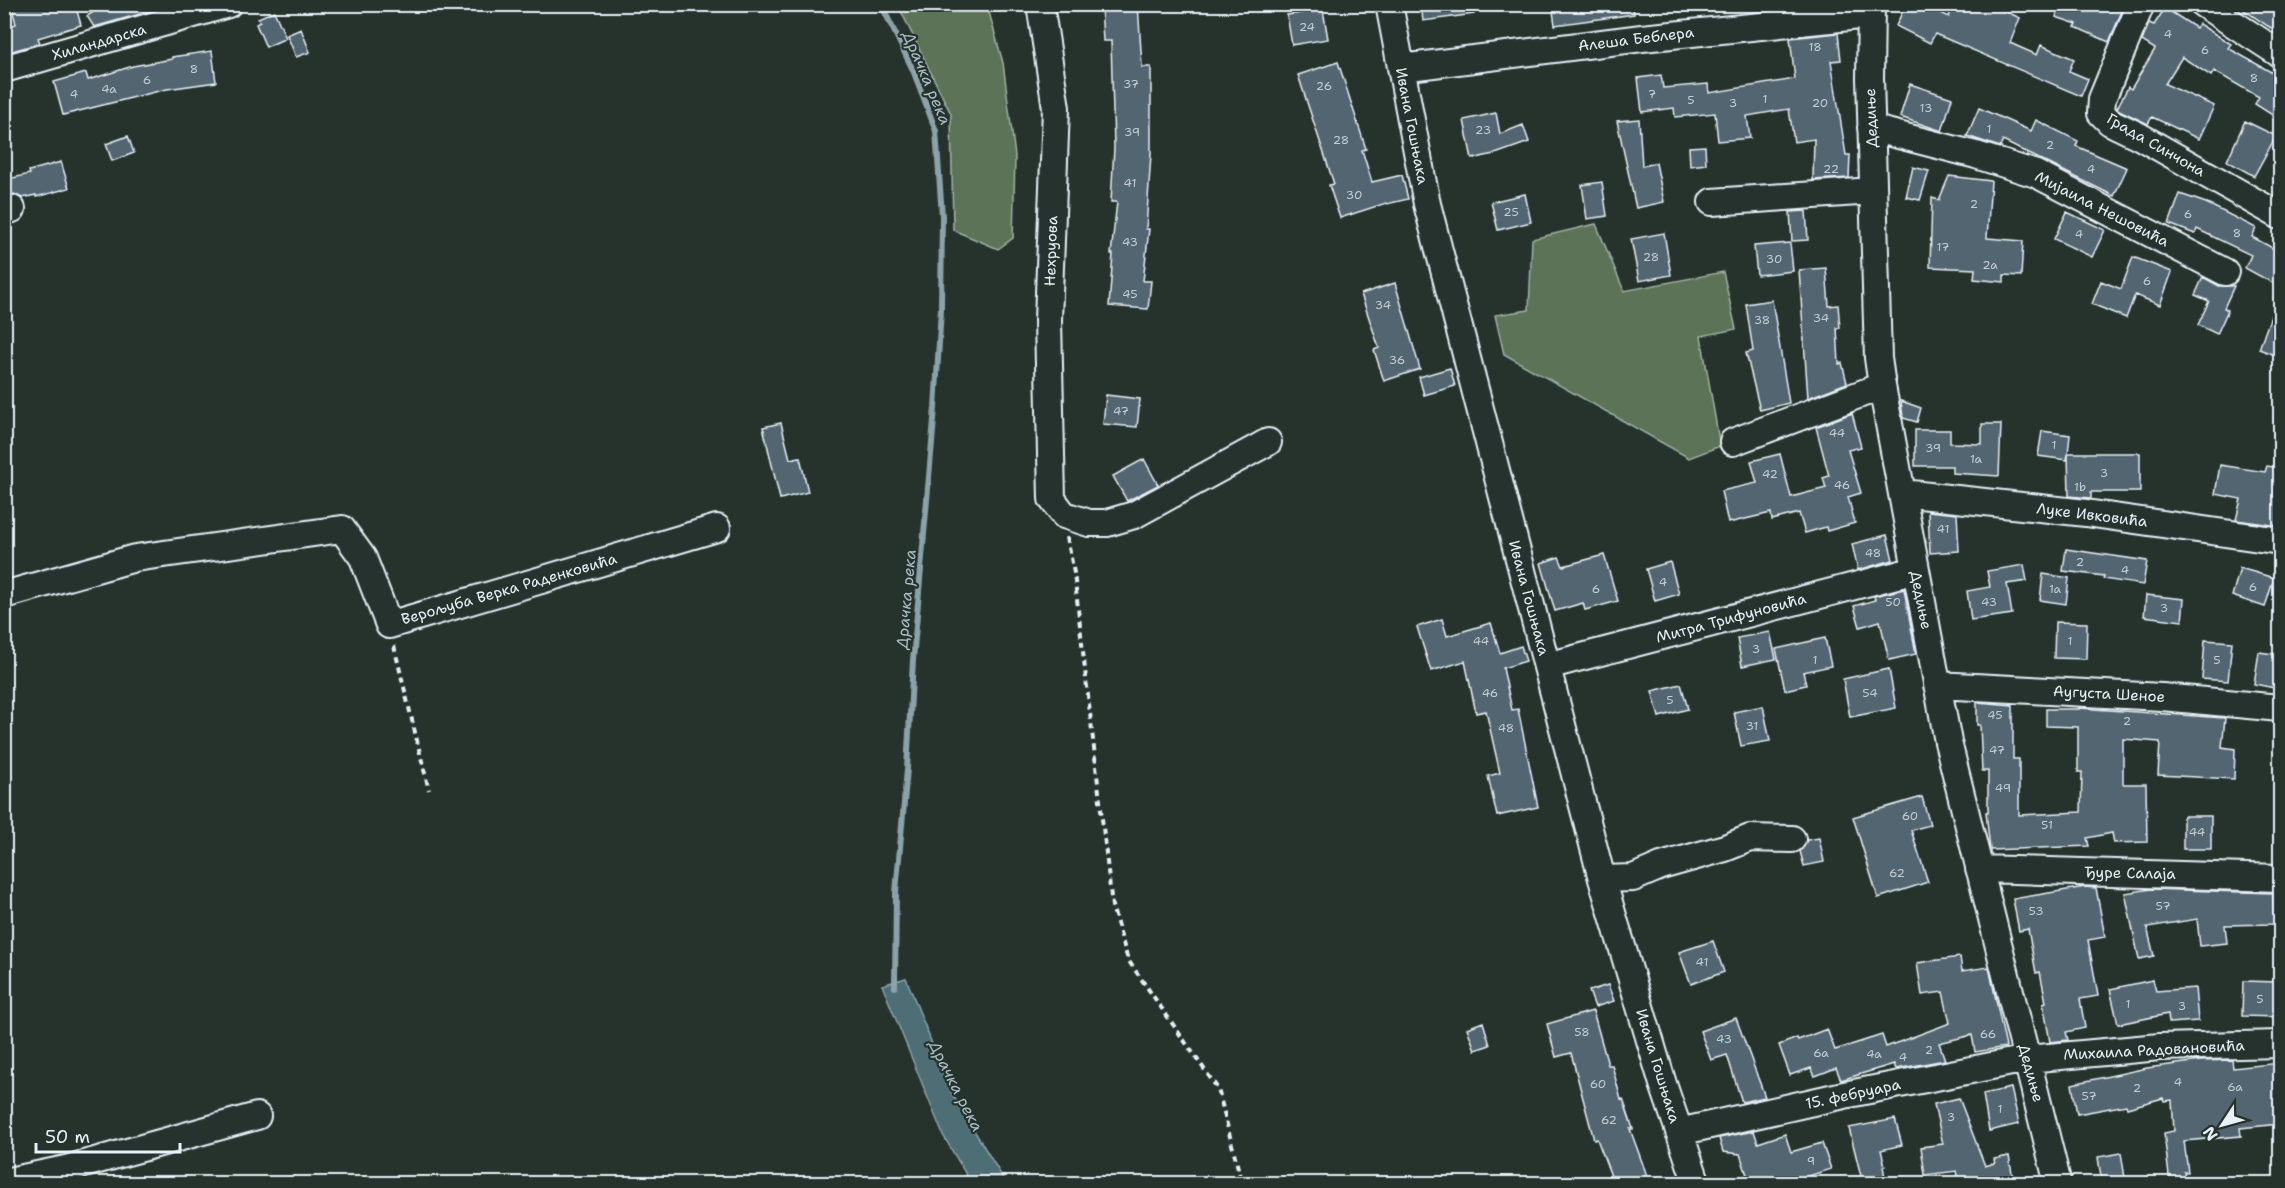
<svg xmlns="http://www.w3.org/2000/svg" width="2285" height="1188" font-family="'Shantell Sans',sans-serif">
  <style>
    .green { fill: #5c7358; stroke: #a2b2a8; stroke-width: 1.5 }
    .water { fill: #4d6e74; stroke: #8ba2a9; stroke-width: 1.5 }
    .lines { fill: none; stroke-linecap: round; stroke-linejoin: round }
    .stream { stroke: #8ba2a9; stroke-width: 6 }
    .building { fill: #536571; stroke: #e8f1f8; stroke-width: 1.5 }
    .minor-casing { stroke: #e8f1f8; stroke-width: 30 }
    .path { stroke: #e8f1f8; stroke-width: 4; stroke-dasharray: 6 4.5; stroke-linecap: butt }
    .minor { stroke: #26332d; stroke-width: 26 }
    .labels { text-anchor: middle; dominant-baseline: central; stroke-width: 4.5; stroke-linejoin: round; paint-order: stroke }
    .number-label { font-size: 12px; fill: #c3ced6 }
    .street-label { font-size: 15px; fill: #e8f1f8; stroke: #26332d }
    .water-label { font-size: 16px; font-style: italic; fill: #aabdc3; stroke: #26332d }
  </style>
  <rect width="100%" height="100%" fill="#26332d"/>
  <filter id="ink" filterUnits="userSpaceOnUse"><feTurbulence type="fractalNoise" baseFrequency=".0167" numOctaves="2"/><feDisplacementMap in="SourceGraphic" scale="12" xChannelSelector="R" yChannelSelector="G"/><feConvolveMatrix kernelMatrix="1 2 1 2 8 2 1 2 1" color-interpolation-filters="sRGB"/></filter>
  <g filter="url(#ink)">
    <!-- green -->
    <path class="green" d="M898,5H987L1003,63L1015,156L1013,238L998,249L953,230L951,114Z
      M1596,224L1624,291L1723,272L1736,329L1701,336L1720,446L1689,458L1504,354L1495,315L1529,310L1532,239Z"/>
    <!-- water -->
    <path class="water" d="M906,978L952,1094L1006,1183H971L943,1135L882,985Z"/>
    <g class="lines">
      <!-- stream -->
      <path class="stream" d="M881,4L913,70L936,131L942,216L941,309L935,408L913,660L907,769L896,892L895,987"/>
    </g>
    <!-- building -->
    <path class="building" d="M11,4H75L81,25L38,38L40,43L9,52L4,38V27L16,24Z
      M106,4H172V5L94,27L87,16Z
      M1138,4L1142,67H1151V154L1146,229H1149L1143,281H1151L1148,309L1109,306L1113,254H1111L1117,202H1111L1114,147L1111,41H1103L1101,5Z
      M1421,4H1473L1474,14L1423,21Z
      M1552,4H1633L1634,14L1555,25Z
      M1906,4H1923L1949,17L1953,4H1989L2020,18L2010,43L2037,55L2041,45L2074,59L2069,71L2088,79L2081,96L1935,34L1930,43L1896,26Z
      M2060,4H2105L2122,11L2109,42L2075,27L2077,24L2056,17Z
      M2235,4H2280V33L2268,26Z
      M2165,8L2196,28L2199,24L2231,44L2228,48L2280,77V120L2255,104L2259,97L2214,71L2211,76L2182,57L2165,84L2214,106L2199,139L2152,117L2148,124L2119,110L2117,108L2128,87L2131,89L2155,49L2142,41L2149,23L2154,25Z
      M1323,10L1328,39L1292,45L1287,15Z
      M274,11L286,38L266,47L256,24L260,22L258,18Z
      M301,29L310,52L296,57L287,35Z
      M1838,33L1841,60L1831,61L1846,155H1850L1849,178L1813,180L1814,139L1794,142L1789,109L1747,116L1750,138L1718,141L1715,113L1675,117L1674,108L1642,112L1638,78L1661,75L1663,88L1708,84L1709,93L1795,79L1790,38Z
      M212,51L216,82L167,89L63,115L54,82L86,73L88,80L133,66L172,59V57Z
      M1338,62L1366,149L1362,150L1372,182L1402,175L1408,199L1387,204L1386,203L1340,218L1329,185L1334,184L1298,75Z
      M1910,84L1952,98L1942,131L1900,117Z
      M1979,108L2031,131L2036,120L2078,141L2076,146L2127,168L2114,196L2003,141L2000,147L1967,136Z
      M1496,113L1500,134L1523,125L1529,142L1498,153L1472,159L1464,120Z
      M1639,119L1642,166L1656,163L1664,202L1636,208L1617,121Z
      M2245,121L2276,136L2254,176L2227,161Z
      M128,136L134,153L112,161L106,144Z
      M1705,146L1706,164L1690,166L1689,147Z
      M61,162L69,188L36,197V195L22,198L14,194L4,196V180L30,174L29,171Z
      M1913,167L1929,171L1920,200L1906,197Z
      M1949,176L1991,181L1987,238L2023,241L2021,276L2004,275V282L1974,279L1975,269L1930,267L1932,198L1939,200Z
      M1602,182L1607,216L1587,219L1582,185Z
      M1525,194L1531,222L1498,230L1491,202Z
      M2180,194L2206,203L2256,228L2252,237L2280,252V287L2245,268L2251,255L2197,229L2195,234L2169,224Z
      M1806,211L1808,240L1792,241L1790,212Z
      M2067,212L2105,230L2092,257L2054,239Z
      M1664,233L1671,275L1639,281L1631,239Z
      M1790,243L1793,271L1757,275L1754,246Z
      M2133,257L2172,272L2160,305L2135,295L2126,318L2092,304L2101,281L2121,289Z
      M1826,268L1829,306L1838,305L1840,328H1837L1839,364L1842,363L1847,383L1808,398L1799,270Z
      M2203,277L2219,286H2234L2224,308L2228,310L2217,334L2198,325L2209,301L2195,295Z
      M1395,283L1420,369L1384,381L1374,350L1379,348L1361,294Z
      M2279,294H2280V357L2259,349Z
      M1772,300L1789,403L1760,410L1746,353L1753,351L1746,304Z
      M1450,368L1455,386L1424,395L1419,377Z
      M1106,395L1140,399L1137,427L1103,424Z
      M1901,401L1921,408L1917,422L1903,418Z
      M1852,413L1861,447L1848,450L1861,493L1848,497L1855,523L1827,531L1826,527L1805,533L1799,513L1772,520L1771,513L1728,523L1721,491L1757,483L1751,461L1780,454L1791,497L1826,488L1823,478L1829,476L1816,427Z
      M781,423L790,459L800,457L808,492L780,499L763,427Z
      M1982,424H2001L1999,476L1952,473V466H1915V430H1950V443L1982,444Z
      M2042,431L2070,435L2068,453H2140V492H2091V498L2069,496L2068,453L2067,460L2038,456Z
      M1144,459L1158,485L1127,501L1113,476Z
      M2220,465L2265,472L2267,466L2280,468V526L2236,520L2241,499L2215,494Z
      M1928,511L1957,514L1959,551L1930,553Z
      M1887,535L1893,560L1858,570L1852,544Z
      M2066,549L2147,561L2143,585L2103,579L2104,576L2063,571Z
      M1604,555L1618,601L1585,610L1583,603L1555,611L1541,563L1559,557L1563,566Z
      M1670,562L1679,594L1655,601L1646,569Z
      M2024,565L2027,581L2007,584L2012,614L1971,620L1967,591L1990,587L1987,571Z
      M2240,568L2274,578L2265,607L2232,596Z
      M2043,574L2069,578L2066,604L2040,600Z
      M1904,589L1916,654L1889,660L1880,621L1860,627L1854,606L1875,600L1874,596Z
      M2146,595L2184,599L2182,621L2144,616Z
      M1442,619L1447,636L1491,623L1500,653L1521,646L1526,661L1503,668L1512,710L1518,709L1538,807L1497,816L1488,776L1500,773L1486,711L1476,713L1465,661L1431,671L1417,627Z
      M2055,622L2087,623L2086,659L2054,658Z
      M1770,632L1776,659L1742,666L1737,638Z
      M1825,638L1831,666L1803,672L1806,685L1785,690L1776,649Z
      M2205,640L2232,642L2228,681L2202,679Z
      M2259,652L2280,655V689L2254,684Z
      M1889,669L1896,708L1850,717L1843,679Z
      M1681,684L1688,709L1659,717L1652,691Z
      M1977,702L2013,705V759H2019V815L2081,812L2082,772H2078V727L2046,726V709H2079V708L2225,718L2222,747L2235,749L2234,779L2158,775L2160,742L2123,739V784H2146L2147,842L2114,843L2112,833L2087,838L2089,846L1990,850L1986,812H1988V771H1982L1980,725H1977Z
      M1763,706L1770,741L1741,746L1734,712Z
      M1922,797L1930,825L1911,830L1928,882L1878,898L1853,817Z
      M2183,816H2211V849H2183Z
      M1819,838L1824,862L1804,866L1800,851L1807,840Z
      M2085,887L2096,888L2105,937L2088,940L2098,996L2080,999L2085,1028L2066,1032L2068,1040L2050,1042L2043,1003L2046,1002L2040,972L2036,973L2028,929L2019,931L2013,899Z
      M2151,889L2273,893L2274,924L2225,925L2227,943L2200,946L2197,919L2147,927L2154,956L2139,959L2125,893Z
      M1713,941L1724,972L1691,984L1679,952Z
      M1960,957L1962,971L1989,967L2006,1047L1975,1052L1972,1035L1939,1043L1945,1060L1896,1069L1894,1064L1841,1080L1836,1068L1815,1076L1811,1068L1790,1075L1779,1045L1797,1038L1798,1040L1827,1029L1835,1050L1882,1035L1886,1047L1950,1023L1943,992L1922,995L1917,963Z
      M2153,980L2156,991L2195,988L2198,1021L2169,1023L2168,1014L2118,1024L2110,989Z
      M2243,981L2278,982V1017L2242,1016Z
      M1608,985L1614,1001L1595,1007L1589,991Z
      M1593,1011L1608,1065H1612L1621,1100L1623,1099L1633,1129H1630L1650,1184H1614L1597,1139L1594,1140L1571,1053L1556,1057L1547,1024Z
      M1736,1018L1765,1097L1742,1102L1727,1055L1711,1060L1700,1031Z
      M1483,1022L1490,1045L1475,1050L1467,1028Z
      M2232,1060L2233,1068L2280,1063V1124L2240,1128L2241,1136L2184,1141L2188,1172H2184L2186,1184H2170L2164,1133L2174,1131L2172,1100L2164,1101L2163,1098L2127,1108L2126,1105L2077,1114L2072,1084L2147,1068L2200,1061Z
      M2011,1088L2019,1124L1989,1131L1983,1094Z
      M1959,1098L1985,1166L1995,1163L1994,1159L2009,1156L2014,1184H1960L1957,1171L1925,1175L1921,1147L1943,1144L1934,1104Z
      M1895,1119L1902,1145L1881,1150L1885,1166H1883L1886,1184H1863L1849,1128Z
      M1754,1131L1758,1143L1785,1134L1791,1152L1822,1143L1831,1169L1799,1179L1800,1184H1750L1740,1154L1723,1152L1719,1138Z
      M2121,1153L2126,1184H2102L2098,1157Z"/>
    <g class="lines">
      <defs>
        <path id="minor" d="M1040,4L1056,108L1048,320L1052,499L1064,515L1089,523H1107L1134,515L1268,442
          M1389,4L1427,204L1602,879L1663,1084L1697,1184
          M1871,4L1870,78L1878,358L1882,386L1948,742L2058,1184
          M2141,4L2102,99L2101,113L2110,122L2139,136L2280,216
          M2203,4L2280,54
          M1401,68L1642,38L1870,15
          M4,69L228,4
          M1871,128L1976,155L2036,174L2225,272
          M1712,202L1873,191
          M4,212L12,209
          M1733,442L1882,386
          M1902,493L2086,513L2280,541
          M4,595L135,558L342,529L363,558L389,625L717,528
          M1547,666L1916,570
          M1937,685L2162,697L2280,708
          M1979,869L2280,878
          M1602,879L1633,878L1661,866L1725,848L1750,838L1792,839
          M1679,1132L1844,1095L2027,1059L2160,1047L2280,1044
          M4,1182L66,1169L257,1116"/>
      </defs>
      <!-- minor casing -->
      <use href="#minor" class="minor-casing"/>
      <!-- path -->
      <path class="path" d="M1067,537L1074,573L1112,906L1128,960L1218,1089L1242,1184
        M394,646L429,790"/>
      <!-- minor -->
      <use href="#minor" class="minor"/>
    </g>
  </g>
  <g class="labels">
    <!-- number labels -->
    <g class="number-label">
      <text x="1307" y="27">24</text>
      <text x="2168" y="34">4</text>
      <text x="1815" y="47">18</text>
      <text x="2205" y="50">6</text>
      <text x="194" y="69">8</text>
      <text x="2254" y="78">8</text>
      <text x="147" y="80">6</text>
      <text x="1131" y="84">37</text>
      <text x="1324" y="86">26</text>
      <text x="109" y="89">4a</text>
      <text x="74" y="94">4</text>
      <text x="1652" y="94">7</text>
      <text x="1765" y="99">1</text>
      <text x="1691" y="100">5</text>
      <text x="1733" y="103">3</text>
      <text x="1820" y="103">20</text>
      <text x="1926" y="108">13</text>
      <text x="1989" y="129">1</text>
      <text x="1483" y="130">23</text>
      <text x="1132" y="132">39</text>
      <text x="1341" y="140">28</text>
      <text x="2050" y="145">2</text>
      <text x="1831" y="169">22</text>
      <text x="2091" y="169">4</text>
      <text x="1130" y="183">41</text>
      <text x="1354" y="195">30</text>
      <text x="1974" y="204">2</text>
      <text x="1511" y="212">25</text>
      <text x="2188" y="214">6</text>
      <text x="2237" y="233">8</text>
      <text x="2079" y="234">4</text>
      <text x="1130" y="242">43</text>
      <text x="1943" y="247">17</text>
      <text x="1651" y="257">28</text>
      <text x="1774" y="259">30</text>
      <text x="1990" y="265">2a</text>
      <text x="2147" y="281">6</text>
      <text x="1130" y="294">45</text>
      <text x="1383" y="305">34</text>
      <text x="1821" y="318">34</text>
      <text x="1762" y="320">38</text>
      <text x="1397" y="360">36</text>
      <text x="1121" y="411">47</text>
      <text x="1837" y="433">44</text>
      <text x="2054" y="445">1</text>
      <text x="1933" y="448">39</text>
      <text x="1976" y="459">1a</text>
      <text x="2104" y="473">3</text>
      <text x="1770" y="474">42</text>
      <text x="1842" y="485">46</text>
      <text x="2080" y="487">1b</text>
      <text x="1943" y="529">41</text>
      <text x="1873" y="553">48</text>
      <text x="2080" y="562">2</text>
      <text x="2125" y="570">4</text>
      <text x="1663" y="582">4</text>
      <text x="2253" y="587">6</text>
      <text x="1596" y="589">6</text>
      <text x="2055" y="589">1a</text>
      <text x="1893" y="602">50</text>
      <text x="1989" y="602">43</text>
      <text x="2164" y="608">3</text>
      <text x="1481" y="641">44</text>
      <text x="2070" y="641">1</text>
      <text x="1756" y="649">3</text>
      <text x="1815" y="660">1</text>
      <text x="2217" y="660">5</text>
      <text x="1490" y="693">46</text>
      <text x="1870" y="693">54</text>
      <text x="1670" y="700">5</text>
      <text x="1995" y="715">45</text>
      <text x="2127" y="721">2</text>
      <text x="1752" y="726">31</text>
      <text x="1506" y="728">48</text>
      <text x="1997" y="750">47</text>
      <text x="2003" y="788">49</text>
      <text x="1910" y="816">60</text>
      <text x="2047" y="825">51</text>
      <text x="2197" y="832">44</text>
      <text x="1897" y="873">62</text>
      <text x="2163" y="906">57</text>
      <text x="2036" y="911">53</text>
      <text x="1702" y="962">41</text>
      <text x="2260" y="999">5</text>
      <text x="2128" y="1004">1</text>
      <text x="2182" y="1006">3</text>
      <text x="1582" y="1032">58</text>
      <text x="1988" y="1034">66</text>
      <text x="1724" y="1039">43</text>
      <text x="1929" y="1050">2</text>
      <text x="1821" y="1053">6a</text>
      <text x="1874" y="1054">4a</text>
      <text x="1903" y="1057">4</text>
      <text x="2178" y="1082">4</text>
      <text x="1598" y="1084">60</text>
      <text x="2235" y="1087">6a</text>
      <text x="2137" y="1088">2</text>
      <text x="2089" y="1096">57</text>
      <text x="2000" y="1109">1</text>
      <text x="1951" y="1117">3</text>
      <text x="1609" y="1120">62</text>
      <text x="1811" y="1161">9</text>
    </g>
    <!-- street labels -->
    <g class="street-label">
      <text transform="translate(1636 39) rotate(-7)">Алеша Беблера</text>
      <text transform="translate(99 42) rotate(-16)">Хиландарска</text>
      <text transform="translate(1871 118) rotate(-92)">Дедиње</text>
      <text transform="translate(1412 126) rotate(79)">Ивана Гошњака</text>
      <text transform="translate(2156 145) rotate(30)">Града Синчона</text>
      <text transform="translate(2102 209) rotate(27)">Мијаила Нешовића</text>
      <text transform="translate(1051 251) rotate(-88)">Нехруова</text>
      <text transform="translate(2092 515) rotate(7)">Луке Ивковића</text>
      <text transform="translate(509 589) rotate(-16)">Верољуба Верка Раденковића</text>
      <text transform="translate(1529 598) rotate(75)">Ивана Гошњака</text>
      <text transform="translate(1921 600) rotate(79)">Дедиње</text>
      <text transform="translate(1731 618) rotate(-15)">Митра Трифуновића</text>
      <text transform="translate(2109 694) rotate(3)">Аугуста Шеное</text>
      <text transform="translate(2130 873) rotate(1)">Ђуре Салаја</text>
      <text transform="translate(2154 1050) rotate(-3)">Михаила Радовановића</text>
      <text transform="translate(1658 1066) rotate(73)">Ивана Гошњака</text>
      <text transform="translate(2031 1073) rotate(75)">Дедиње</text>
      <text transform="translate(1853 1094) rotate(-12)">15. фебруара</text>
    </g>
    <!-- water labels -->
    <g class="water-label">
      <text transform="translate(927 78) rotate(67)">Драчка река</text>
      <text transform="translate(906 599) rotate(-85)">Драчка река</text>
      <text transform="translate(956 1086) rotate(63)">Драчка река</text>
    </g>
  </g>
  <!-- margin -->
  <rect width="2285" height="1188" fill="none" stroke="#26332d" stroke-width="24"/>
  <rect x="12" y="12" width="2261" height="1164" fill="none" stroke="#e8f1f8" stroke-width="2" filter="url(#ink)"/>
  <!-- north arrow -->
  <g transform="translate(2222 1125) rotate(234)" stroke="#26332d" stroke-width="4.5" paint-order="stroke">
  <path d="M0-4.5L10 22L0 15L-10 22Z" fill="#e8f1f8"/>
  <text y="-9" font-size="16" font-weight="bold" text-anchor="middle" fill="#e8f1f8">N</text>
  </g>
  <!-- scale -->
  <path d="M36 1143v9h144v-9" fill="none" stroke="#e8f1f8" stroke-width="3"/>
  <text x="45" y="1143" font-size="18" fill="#e8f1f8" stroke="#26332d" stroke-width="4.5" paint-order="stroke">50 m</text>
</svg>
